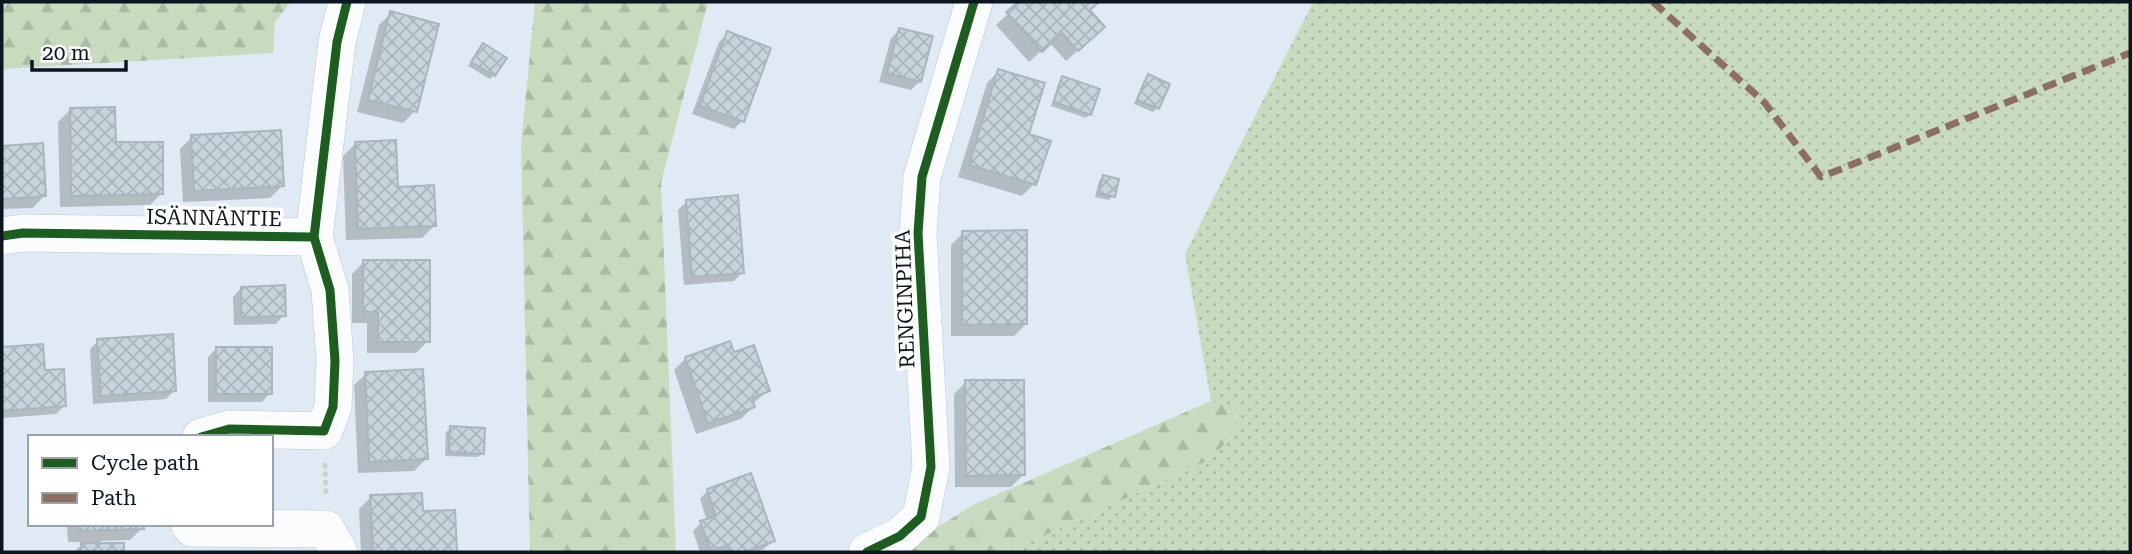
<svg xmlns="http://www.w3.org/2000/svg" width="2132" height="554" font-family="'Roboto Serif',serif">
  <style>
    .grass { fill: url(#grass-dots) }
    .forest { fill: url(#forest-firs) }
    .shadow { fill: #0003 }
    .building { fill: url(#building-cross-hatch); stroke: #aab6be; stroke-width: 2 }
    .lines { fill: none; stroke-linecap: round; stroke-linejoin: round }
    .minor-casing { stroke: #bdc7d1; stroke-width: 38 }
    .path { stroke: #cccfd2; stroke-width: 4.5; stroke-dasharray: 5 3.5; stroke-linecap: butt }
    .minor { stroke: #fafcfd; stroke-width: 37 }
    .quiet { stroke: #8d6e63; stroke-width: 7; stroke-dasharray: 14 7; stroke-linecap: butt }
    .cycleway-casing { stroke: #fff; stroke-width: 13 }
    .cycleway { stroke: #1b5e20; stroke-width: 9 }
    .labels { text-anchor: middle; dominant-baseline: central; stroke-width: 7; stroke-linejoin: round; paint-order: stroke }
    .street-label { font-size: 21px; fill: #0b1620; stroke: #fff }
  </style>
  <defs>
    <pattern id="grass-dots" width="8" height="8" patternUnits="userSpaceOnUse" patternTransform="scale(1.75)"><rect width="8" height="8" fill="#c8dbbe"/><path d="M2 2h.1M6 6h.1" fill="none" stroke="#aabba3" stroke-width="1.8" stroke-linecap="round"/></pattern>
    <pattern id="forest-firs" width="22" height="20" patternUnits="userSpaceOnUse" patternTransform="scale(1.75)"><rect width="22" height="20" fill="#c8dbbe"/><path d="M5 1l3.5 6h-7zM16 11l3.5 6h-7z" fill="#aabba3"/></pattern>
    <pattern id="building-cross-hatch" width="8" height="8" patternUnits="userSpaceOnUse" patternTransform="scale(1.75)"><rect width="8" height="8" fill="#c7d4dc"/><path d="M0 0l8 8M0 8l8-8" fill="none" stroke="#aab5bc"/></pattern>
  </defs>
  <rect width="100%" height="100%" fill="#e0eaf4"/>
  <!-- grass -->
  <path class="grass" d="M1313,2H2130V552H1008L1207,461L1235,434L1237,410L1211,401L1185,254Z"/>
  <!-- forest -->
  <path class="forest" d="M2,2H291L275,22L273,53L2,69Z
    M535,2H708L661,183L676,552H530L521,145Z
    M1211,401L1237,409L1235,434L1207,461L1008,552H898L973,505Z"/>
  <!-- shadow -->
  <path class="shadow" d="M1021,2H1098L1088,11L1091,38L1066,61L1050,43L1029,62L996,25Z
    M391,13L415,111L403,123L357,112L379,25Z
    M899,30L920,81L911,90L879,82L891,38Z
    M728,33L742,121L734,129L692,114L719,42Z
    M479,49L494,75L490,79L468,66Z
    M999,71L1027,135L1034,184L1022,196L958,177L987,83Z
    M1148,76L1157,108L1153,112L1134,104L1144,80Z
    M1063,78L1090,114L1086,118L1051,106L1059,82Z
    M70,110L162,193L150,205L60,207L58,122Z
    M192,137L282,186L270,198L183,202L180,149Z
    M355,144L434,226L422,238L346,240L343,156Z
    M41,145L44,196L33,208L2,209V147Z
    M1103,177L1113,196L1109,200L1095,197L1099,181Z
    M687,201L743,272L734,281L684,285L678,210Z
    M963,233L1026,324L1014,336H951V245Z
    M364,262L428,341L416,353H367V323H352V274Z
    M241,288L284,315L276,324L234,325L233,297Z
    M98,341L175,390L166,399L93,404L90,349Z
    M41,346L43,372L64,406L56,414L2,418V349Z
    M216,349L270,393L262,402H208V357Z
    M733,354L768,391L752,404L753,407L741,419L696,434L674,370L686,358Z
    M366,374L426,459L414,471L358,473L354,385Z
    M966,382L1023,475L1011,487H955L954,394Z
    M451,428L482,453L478,457L445,456L446,432Z
    M708,490L773,541L764,549L756,552H700L693,531L701,523L707,521L700,499Z
    M371,497L421,513L454,511L456,552H361L359,509Z
    M67,524H142V528L130,540L101,541V544H122V552H74L84,542H68Z"/>
  <!-- building -->
  <path class="building" d="M1018,2H1099L1090,10L1105,27L1078,51L1062,33L1042,52L1006,12Z
    M390,11L439,24L417,112L368,100Z
    M899,28L933,36L921,82L887,73Z
    M727,31L771,48L744,122L700,106Z
    M483,43L507,58L495,76L471,62Z
    M998,69L1045,83L1029,134L1051,141L1036,185L969,165Z
    M1148,74L1170,84L1159,109L1137,100Z
    M1062,76L1100,89L1091,115L1054,102Z
    M115,107L116,142H163V194L71,196L70,108Z
    M281,130L284,186L194,191L191,135Z
    M396,140L398,187L434,185L436,226L358,229L355,142Z
    M43,143L46,196L2,199V146Z
    M1103,175L1119,179L1115,197L1098,193Z
    M738,195L744,273L692,277L686,200Z
    M1027,230V324L962,325V231Z
    M363,260H430V342H378V312H363Z
    M285,285L286,316L241,317V287Z
    M173,334L176,391L101,396L97,339Z
    M730,341L734,352L754,345L770,391L752,398L755,407L708,423L685,357Z
    M43,344L45,370L64,369L66,406L2,411V347Z
    M216,347H272V394H216Z
    M423,369L428,459L369,462L365,372Z
    M965,380H1024L1025,475L966,476Z
    M450,426L485,428L484,454L449,452Z
    M751,473L775,541L744,552H731L728,545L711,551L700,521L716,516L707,489Z
    M422,493L423,511L455,510L457,552H373L370,495Z
    M79,524H144V529L79,531Z
    M81,543H124V552H81Z"/>
  <g class="lines">
    <defs>
      <path id="minor" d="M2,236L23,233L314,237L337,42L347,2
        M201,437L229,429L324,431L333,407L335,361L330,290L314,237
        M189,524L192,528L326,529L339,552
        M867,552L900,536L921,517L931,467L918,233L922,177L974,2"/>
    </defs>
    <!-- minor casing -->
    <use href="#minor" class="minor-casing"/>
    <!-- path -->
    <path class="path" d="M325,463L326,497"/>
    <!-- minor -->
    <use href="#minor" class="minor"/>
    <!-- quiet -->
    <path class="quiet" d="M1653,2L1764,102L1821,177L2130,53"/>
    <defs>
      <path id="cycleway" d="M2,236L23,233L314,237L337,42L347,2
        M201,437L229,429L324,431L333,407L335,361L330,290L314,237
        M867,552L900,536L921,517L931,467L918,233L922,177L974,2"/>
    </defs>
    <!-- cycleway casing -->
    <use href="#cycleway" class="cycleway-casing"/>
    <!-- cycleway -->
    <use href="#cycleway" class="cycleway"/>
  </g>
  <g class="labels">
    <!-- street labels -->
    <g class="street-label">
      <text transform="translate(214 218) rotate(1)">ISÄNNÄNTIE</text>
      <text transform="translate(905 299) rotate(-92)">RENGINPIHA</text>
    </g>
  </g>
  <!-- border -->
  <rect width="2132" height="554" fill="none" stroke="#0b1620" stroke-width="7"/>
  <!-- legend -->
  <rect x="28" y="435" width="245" height="91" fill="#ffffff" stroke="#9da2a6" stroke-width="2"/>
  <rect x="42" y="458" width="35" height="10" fill="#1b5e20" stroke="#9da2a6" stroke-width="2"/>
  <text x="91" y="470" font-size="21" fill="#0b1620">Cycle path</text>
  <rect x="42" y="493" width="35" height="10" fill="#8d6e63" stroke="#9da2a6" stroke-width="2"/>
  <text x="91" y="505" font-size="21" fill="#0b1620">Path</text>
  <!-- scale -->
  <path d="M32 60v10h94v-10" fill="none" stroke="#0b1620" stroke-width="3.5"/>
  <text x="42" y="60" font-size="21" fill="#0b1620" stroke="#ffffff" stroke-width="5" paint-order="stroke">20 m</text>
</svg>
